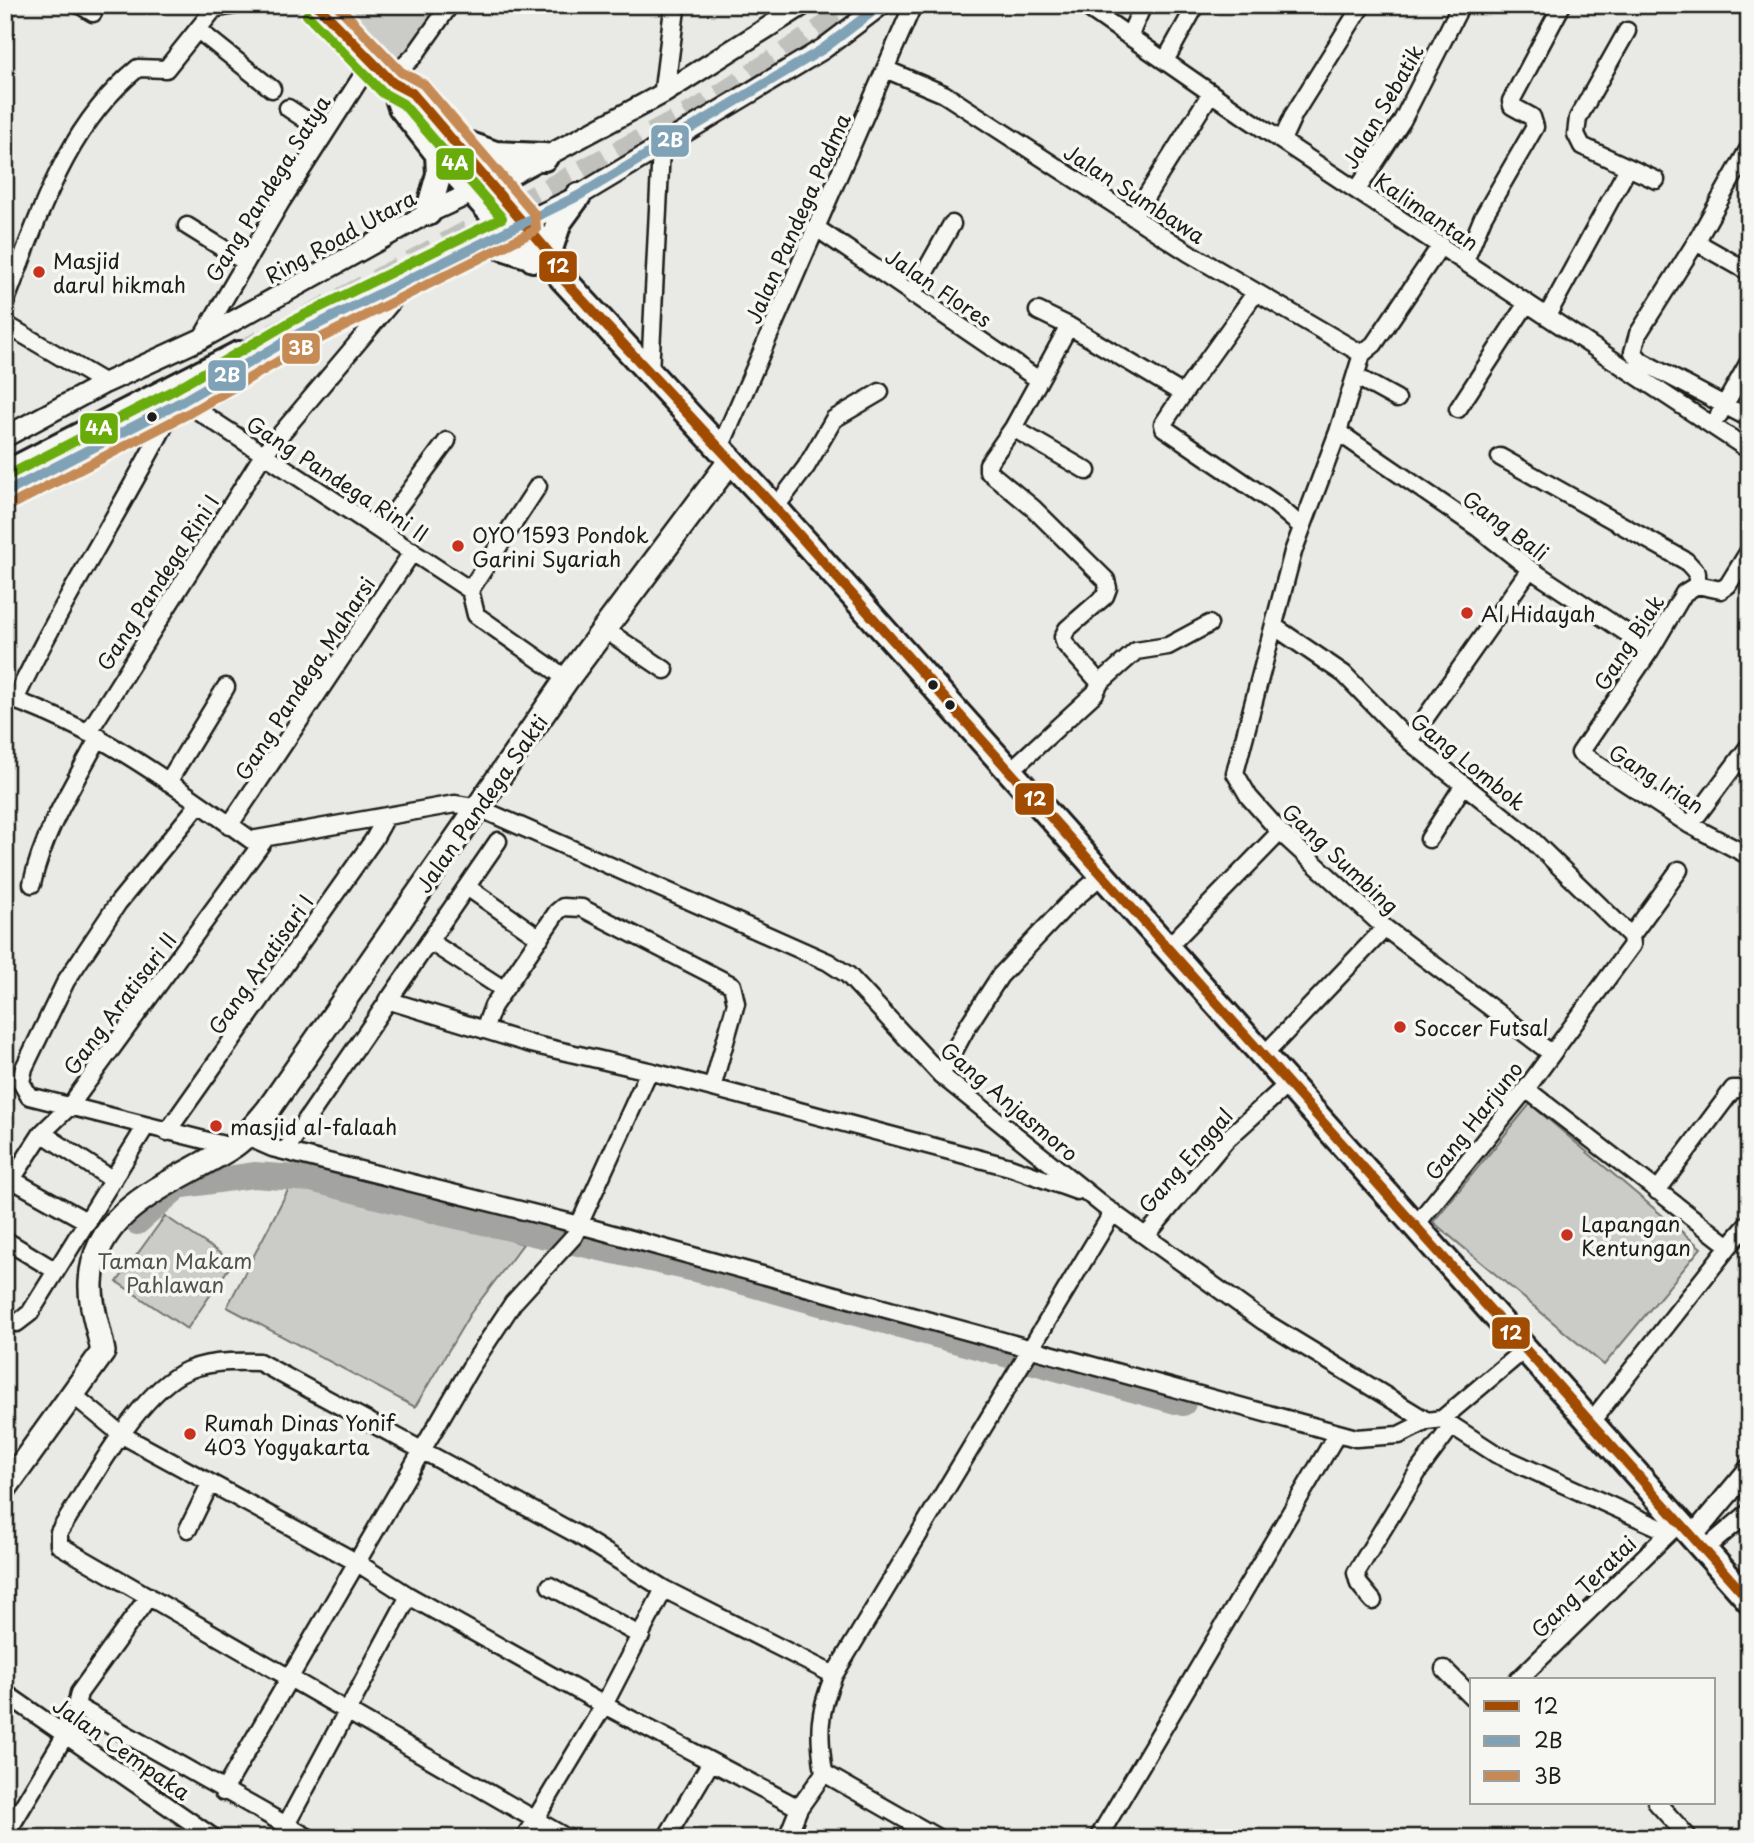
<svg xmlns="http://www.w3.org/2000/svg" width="1754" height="1843" font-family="'Playpen Sans',sans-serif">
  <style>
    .green { fill: #cbcbc7; stroke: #747472; stroke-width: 2 }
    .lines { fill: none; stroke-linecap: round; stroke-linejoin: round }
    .river { stroke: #a3a3a1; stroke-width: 26 }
    .trunk-tunnel { stroke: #c0c0bd; stroke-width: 26; stroke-dasharray: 26 13; stroke-linecap: butt }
    .minor-casing { stroke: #1c1c1c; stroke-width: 21 }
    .tertiary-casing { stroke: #1c1c1c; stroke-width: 24 }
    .secondary-casing { stroke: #1c1c1c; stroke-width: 28 }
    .primary-casing { stroke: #1c1c1c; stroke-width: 30 }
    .trunk-casing { stroke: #1c1c1c; stroke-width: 32 }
    .minor { stroke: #f6f6f2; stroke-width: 16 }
    .tertiary { stroke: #f6f6f2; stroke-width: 19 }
    .secondary { stroke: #f6f6f2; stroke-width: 23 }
    .primary { stroke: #f6f6f2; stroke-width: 24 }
    .trunk { stroke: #f6f6f2; stroke-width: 26 }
    .bus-1-casing { stroke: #f6f6f2; stroke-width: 16 }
    .bus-2-casing { stroke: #f6f6f2; stroke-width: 16 }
    .bus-3-casing { stroke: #f6f6f2; stroke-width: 16 }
    .bus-4-casing { stroke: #f6f6f2; stroke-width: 16 }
    .bus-1 { stroke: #a14c00; stroke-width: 10 }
    .bus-2 { stroke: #80a2b7; stroke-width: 10 }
    .bus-3 { stroke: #c68a54; stroke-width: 10 }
    .bus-4 { stroke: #67ac08; stroke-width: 10 }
    .poi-dot { fill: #c8321e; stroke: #f6f6f2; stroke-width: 2.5 }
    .bus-dot { fill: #1c1c1c; stroke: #f6f6f2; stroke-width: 2.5 }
    .labels { text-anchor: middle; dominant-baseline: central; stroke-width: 7; stroke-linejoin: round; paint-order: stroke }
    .street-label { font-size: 21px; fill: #1c1c1c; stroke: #f6f6f2 }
    .poi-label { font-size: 21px; fill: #1c1c1c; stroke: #f6f6f2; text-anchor: start }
    .park-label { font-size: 21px; fill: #51514f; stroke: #f6f6f2 }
    .line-badge { stroke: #f6f6f2; stroke-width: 2.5 }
    .badge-label { font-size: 19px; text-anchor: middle; font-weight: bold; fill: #fff }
  </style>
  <rect width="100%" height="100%" fill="#e9e9e5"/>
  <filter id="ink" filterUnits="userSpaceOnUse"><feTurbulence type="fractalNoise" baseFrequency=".0143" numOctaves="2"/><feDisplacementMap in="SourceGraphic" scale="14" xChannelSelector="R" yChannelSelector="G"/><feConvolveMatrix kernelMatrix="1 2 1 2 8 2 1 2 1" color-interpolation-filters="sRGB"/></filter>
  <g filter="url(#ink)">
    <!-- green -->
    <path class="green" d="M344,5H441L398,68L387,64L337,17Z
      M1530,1104L1701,1248L1604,1365L1433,1222Z
      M297,1173L523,1244L470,1314L415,1407L227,1307Z
      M165,1216L233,1262L187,1329L117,1282Z"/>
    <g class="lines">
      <!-- river -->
      <path class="river" d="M137,1222L178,1186L254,1175L311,1179L439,1212L704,1271L1183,1403"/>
      <!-- trunk-tunnel -->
      <path class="trunk-tunnel" d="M239,355L701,110L861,5"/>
      <defs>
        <path id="minor" d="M80,5L93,13
          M1084,5L1247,118L1749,450
          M198,30L272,89
          M1627,31L1578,118L1576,134L1582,146L1656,180
          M1129,37L1143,5
          M1165,61L1196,5
          M885,69L944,94L1189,253L1362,354
          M390,79L414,56L450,5
          M288,108L324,132
          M1282,140L1294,114L1362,5
          M1357,190L1402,121L1461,5
          M1133,217L1211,93
          M187,226L245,262
          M815,227L1039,380
          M1696,242L1749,272
          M1441,245L1374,344L1362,354L1338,432L1293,552L1235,773L1249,797L1280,832L1385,928L1551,1053
          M1465,261L1483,217L1535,127L1532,117L1512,106L1511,101L1562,5
          M912,295L952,224
          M5,303C38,219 65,127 138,68L166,69L214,9L235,5
          M1038,311L1069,326
          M1547,316L1628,168
          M5,324L105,383
          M201,339L281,202L371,62
          M650,373L661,148
          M1357,377L1397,399
          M1183,394L1256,292
          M183,401L470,590L538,486
          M1458,409L1527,303
          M1719,415L1749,362
          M1743,415L1641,361L1633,352L1638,334L1696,242L1749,148
          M1013,428L1087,471
          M1338,432L1478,528L1530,569L1651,649
          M720,448L913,5
          M1500,457L1686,561L1697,573V585
          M775,508L806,467L834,419L880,392
          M381,530L447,441
          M1749,551L1728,585L1721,590L1697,585L1684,593L1651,649L1580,753L1690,825L1749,856
          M470,590L476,615L567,679
          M1275,627L1344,674L1409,741L1527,835L1631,936
          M604,629L665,670
          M1100,683L1136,651L1168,646L1209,624
          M5,697C97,727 174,785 251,840L455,804L479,808L828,962L848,975L941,1075L1105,1207L1263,1321L1427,1421
          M15,700C63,598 125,505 175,405
          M88,733L263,455L412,278
          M1409,741L1530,569
          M1010,771L1095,693L1100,683L1065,644L1063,637L1067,629L1105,596L1108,588L1106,580L1033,508L988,471V464L1013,428L1069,326L1183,394L1163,424L1164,428L1274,503L1302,527
          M168,782L226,687
          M199,804L118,903L66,981L24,1068L21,1082L29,1096L232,1147
          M1690,825L1749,746
          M229,826L413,551
          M1429,839L1463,786
          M32,884C43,832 74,784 99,737
          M467,887L540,938
          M1631,936L1679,870
          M429,941L503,989
          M1167,948L1280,832
          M387,1000L531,1044L649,1071L1010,1167L1077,1191
          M484,1030L493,1006L557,912L563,907L582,908L732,985L736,1003L712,1088
          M1263,1056L1385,928
          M941,1075L967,1027L1000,976L1067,905L1102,875
          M1526,1089L1729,1246L1590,1423
          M167,1132L374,839L385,819
          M42,1133L113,1180
          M245,1136L272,1148L580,1225L1356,1438L1399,1435L1427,1421L1442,1419L1525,1349
          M285,1151L498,841
          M11,1179L88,1222
          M5,1190L42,1133L69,1107L265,839
          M1657,1191L1733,1089H1749
          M1415,1226L1526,1089L1632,945L1631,936
          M1146,1236L1226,1140L1288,1084
          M5,1240L56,1271
          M1729,1246L1749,1223
          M5,1319L17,1323L30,1313L146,1126
          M72,1394L122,1435L356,1562L409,1596L604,1705L799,1808
          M1442,1419L1496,1454L1669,1532
          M188,1529L210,1484
          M1704,1550L1749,1512
          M550,1586L641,1636
          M149,1596L79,1693L76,1706L309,1838
          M1373,1601L1359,1584L1356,1573L1419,1470L1451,1427
          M1444,1669L1472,1697
          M1518,1680L1675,1527
          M5,1693L214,1838
          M223,1792L470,1368L513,1303L574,1236L649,1071
          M1657,1803L1689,1838
          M286,1825L409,1596
          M8,1831L66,1734
          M524,1838L604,1705L664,1589
          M567,1838L59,1545V1532C89,1486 133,1401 180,1374C203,1361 234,1361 259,1362L578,1535L664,1589L834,1675
          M666,1838L711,1762
          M787,1838L799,1808L824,1773
          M938,1838L824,1773C818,1732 818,1714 834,1675L1113,1212
          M1098,1838L1337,1434"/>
        <path id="tertiary" d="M664,93L675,5
          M5,437L105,383L201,339L428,213L517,172L664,93L803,5
          M5,493L183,401L298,334L578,196L823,49L881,5
          M1692,1537L1749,1469"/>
        <path id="secondary" d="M5,1488L103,1352C99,1329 90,1307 91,1283C93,1207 177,1182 230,1148C245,1139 257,1123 268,1110L567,679L731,460"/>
        <path id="primary" d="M317,5L393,83L412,93L557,262L562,278L775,508L1749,1600
          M393,83L401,107L438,154L533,259
          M428,213L439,174L438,154
          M484,241L527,255
          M549,252L559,222L578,196"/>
        <path id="trunk" d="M451,139L495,155L544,157
          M5,475L239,355"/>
      </defs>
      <!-- minor casing -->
      <use href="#minor" class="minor-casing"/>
      <!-- tertiary casing -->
      <use href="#tertiary" class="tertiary-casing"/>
      <!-- secondary casing -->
      <use href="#secondary" class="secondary-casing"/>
      <!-- primary casing -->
      <use href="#primary" class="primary-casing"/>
      <!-- trunk casing -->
      <use href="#trunk" class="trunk-casing"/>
      <!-- minor -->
      <use href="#minor" class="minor"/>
      <!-- tertiary -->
      <use href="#tertiary" class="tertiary"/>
      <!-- secondary -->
      <use href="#secondary" class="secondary"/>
      <!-- primary -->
      <use href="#primary" class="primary"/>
      <!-- trunk -->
      <use href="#trunk" class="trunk"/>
      <defs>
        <path id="bus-1" d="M317,5L393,83L412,93L557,262L562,278L775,508L1749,1600"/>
        <path id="bus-2" d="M5,493L183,401L298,334L578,196L823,49L881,5"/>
        <path id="bus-3" d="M11,505L189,413L305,346L536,230L535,215L423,84L401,72L337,5"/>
        <path id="bus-4" d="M5,477L176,389L292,321L502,218L403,104L383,93L307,15"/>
      </defs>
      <!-- bus-1 casing -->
      <use href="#bus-1" class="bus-1-casing"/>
      <!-- bus-2 casing -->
      <use href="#bus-2" class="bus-2-casing"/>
      <!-- bus-3 casing -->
      <use href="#bus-3" class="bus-3-casing"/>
      <!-- bus-4 casing -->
      <use href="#bus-4" class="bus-4-casing"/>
      <!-- bus-1 -->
      <use href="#bus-1" class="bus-1"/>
      <!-- bus-2 -->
      <use href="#bus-2" class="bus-2"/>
      <!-- bus-3 -->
      <use href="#bus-3" class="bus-3"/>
      <!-- bus-4 -->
      <use href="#bus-4" class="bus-4"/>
    </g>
  </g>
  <!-- markers -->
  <g class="poi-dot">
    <circle cx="39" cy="272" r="7"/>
    <circle cx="458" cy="546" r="7"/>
    <circle cx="1467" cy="613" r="7"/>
    <circle cx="1400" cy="1027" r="7"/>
    <circle cx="216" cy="1126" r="7"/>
    <circle cx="1567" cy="1235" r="7"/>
    <circle cx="190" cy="1434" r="7"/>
  </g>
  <g class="bus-dot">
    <circle cx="152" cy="417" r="6"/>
    <circle cx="933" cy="685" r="6"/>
    <circle cx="950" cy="705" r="6"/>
  </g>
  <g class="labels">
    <!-- street labels -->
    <g class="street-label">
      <text transform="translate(1382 106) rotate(-60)">Jalan Sebatik</text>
      <text transform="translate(267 188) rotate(-58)">Gang Pandega Satya</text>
      <text transform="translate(1135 193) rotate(33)">Jalan Sumbawa</text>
      <text transform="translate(1427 211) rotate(34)">Kalimantan</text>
      <text transform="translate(797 218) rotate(-66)">Jalan Pandega Padma</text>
      <text transform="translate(340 236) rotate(-29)">Ring Road Utara</text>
      <text transform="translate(939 287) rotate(34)">Jalan Flores</text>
      <text transform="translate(338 478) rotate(33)">Gang Pandega Rini II</text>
      <text transform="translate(1506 525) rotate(37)">Gang Bali</text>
      <text transform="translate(157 582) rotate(-57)">Gang Pandega Rini I</text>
      <text transform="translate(1628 642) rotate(-57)">Gang Biak</text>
      <text transform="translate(304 678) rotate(-57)">Gang Pandega Maharsi</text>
      <text transform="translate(1469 761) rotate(39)">Gang Lombok</text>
      <text transform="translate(1657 778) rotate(33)">Gang Irian</text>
      <text transform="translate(481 803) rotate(-55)">Jalan Pandega Sakti</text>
      <text transform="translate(1341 858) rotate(43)">Gang Sumbing</text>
      <text transform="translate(260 964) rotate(-55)">Gang Aratisari I</text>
      <text transform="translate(119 1003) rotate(-53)">Gang Aratisari II</text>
      <text transform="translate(1010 1101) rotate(40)">Gang Anjasmoro</text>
      <text transform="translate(1473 1120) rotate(-52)">Gang Harjuno</text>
      <text transform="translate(1185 1160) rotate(-49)">Gang Enggal</text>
      <text transform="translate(1583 1586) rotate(-44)">Gang Teratai</text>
      <text transform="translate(122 1748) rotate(35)">Jalan Cempaka</text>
    </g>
    <!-- poi labels -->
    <g class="poi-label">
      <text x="53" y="260">Masjid<tspan x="53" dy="24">darul hikmah</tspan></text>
      <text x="472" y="534">OYO 1593 Pondok<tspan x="472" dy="24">Garini Syariah</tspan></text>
      <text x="1481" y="613">Al Hidayah</text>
      <text x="1414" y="1027">Soccer Futsal</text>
      <text x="230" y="1126">masjid al-falaah</text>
      <text x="1581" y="1223">Lapangan<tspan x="1581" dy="24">Kentungan</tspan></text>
      <text x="204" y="1422">Rumah Dinas Yonif<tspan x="204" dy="24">403 Yogyakarta</tspan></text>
    </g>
    <!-- park labels -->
    <g class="park-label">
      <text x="175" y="1260">Taman Makam<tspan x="175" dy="24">Pahlawan</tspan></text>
    </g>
  </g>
  <g class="line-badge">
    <rect x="650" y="124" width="40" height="34" rx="7" fill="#80a2b7"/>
    <rect x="435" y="147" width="40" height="34" rx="7" fill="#67ac08"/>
    <rect x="538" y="250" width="40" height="33" rx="7" fill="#a14c00"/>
    <rect x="281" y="332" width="40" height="33" rx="7" fill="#c68a54"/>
    <rect x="207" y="359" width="40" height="33" rx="7" fill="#80a2b7"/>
    <rect x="79" y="412" width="40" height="33" rx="7" fill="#67ac08"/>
    <rect x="1014" y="782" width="41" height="34" rx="7" fill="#a14c00"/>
    <rect x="1491" y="1316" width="40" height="34" rx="7" fill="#a14c00"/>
  </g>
  <g class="badge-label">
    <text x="670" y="147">2B</text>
    <text x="455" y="170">4A</text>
    <text x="558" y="273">12</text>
    <text x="301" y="355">3B</text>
    <text x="227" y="382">2B</text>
    <text x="99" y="435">4A</text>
    <text x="1035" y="806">12</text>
    <text x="1511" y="1340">12</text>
  </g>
  <!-- margin -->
  <rect width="1754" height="1843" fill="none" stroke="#f6f6f2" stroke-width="28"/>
  <rect x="14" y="14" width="1726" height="1815" fill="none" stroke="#1c1c1c" stroke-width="2.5" filter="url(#ink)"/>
  <!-- legend -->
  <rect x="1470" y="1678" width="245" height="126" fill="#f6f6f2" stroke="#9f9f9c" stroke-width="2"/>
  <rect x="1484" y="1701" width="35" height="10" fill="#a14c00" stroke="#9f9f9c" stroke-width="2"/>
  <text x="1534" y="1714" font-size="21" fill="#1c1c1c">12</text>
  <rect x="1484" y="1736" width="35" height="10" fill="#80a2b7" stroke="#9f9f9c" stroke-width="2"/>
  <text x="1534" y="1748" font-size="21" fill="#1c1c1c">2B</text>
  <rect x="1484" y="1771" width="35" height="10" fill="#c68a54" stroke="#9f9f9c" stroke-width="2"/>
  <text x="1534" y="1784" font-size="21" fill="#1c1c1c">3B</text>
</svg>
